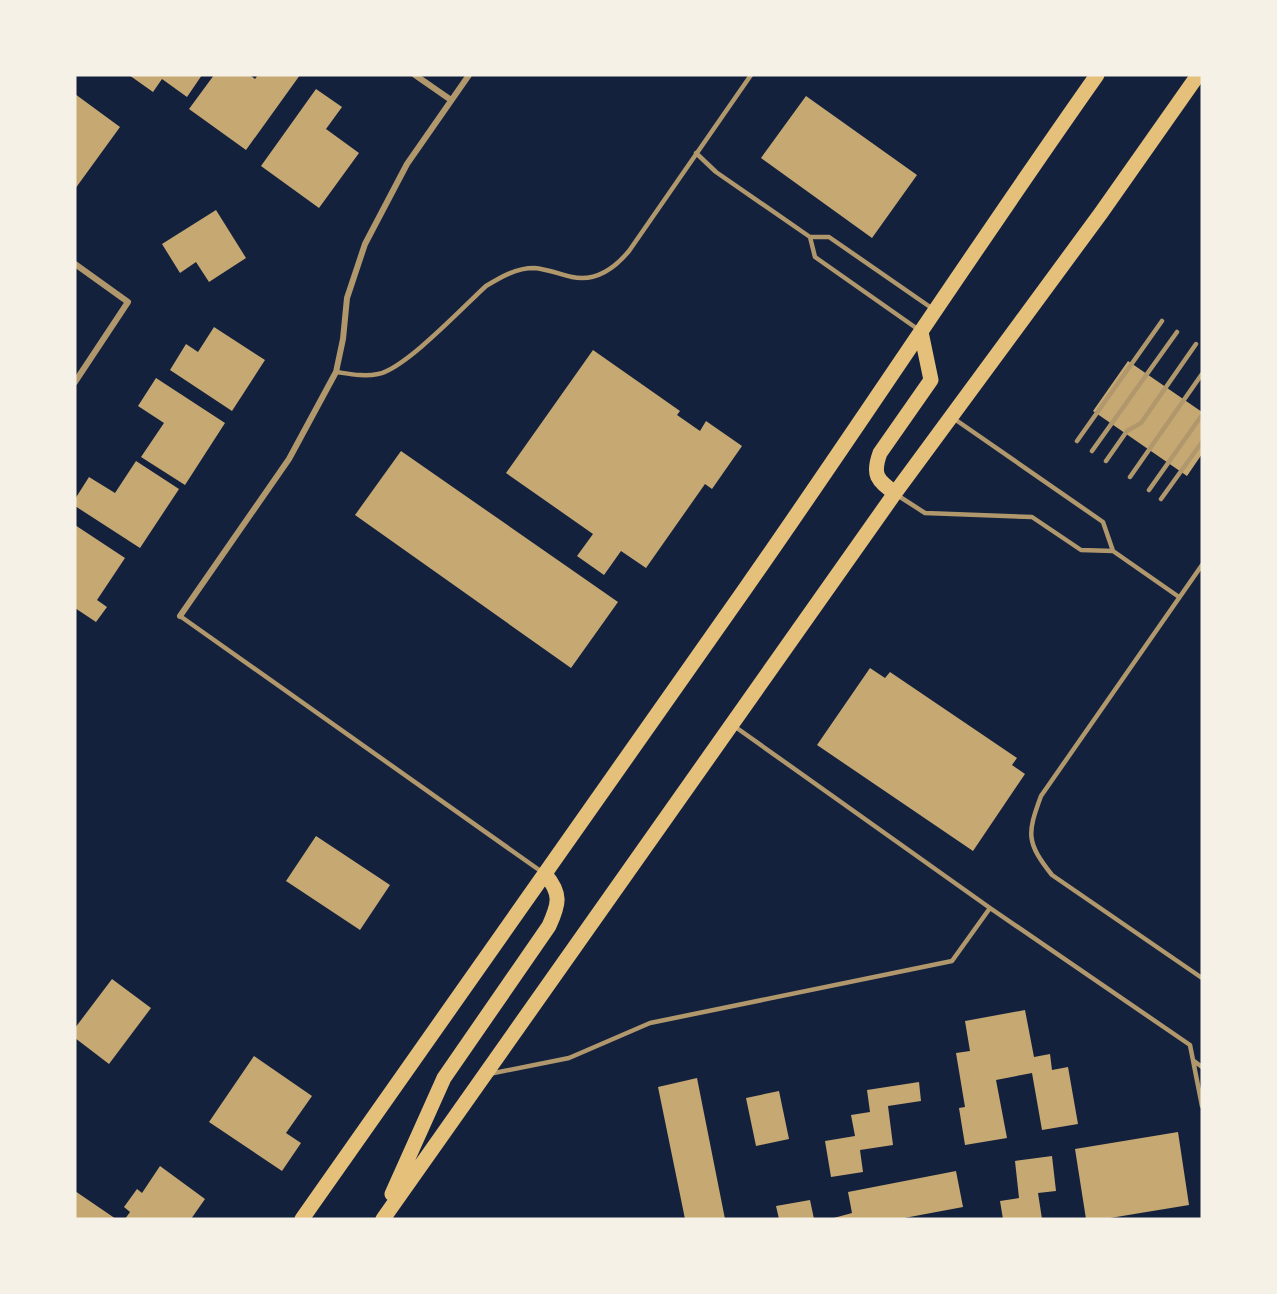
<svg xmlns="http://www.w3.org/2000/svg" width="1277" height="1294" font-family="'Noto Sans',sans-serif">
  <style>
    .building { fill: #c6a872 }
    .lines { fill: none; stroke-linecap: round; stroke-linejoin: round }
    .service { stroke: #b1986c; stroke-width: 4.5 }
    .minor { stroke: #b1986c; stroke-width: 6 }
    .primary { stroke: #e5c07b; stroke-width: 15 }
  </style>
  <rect width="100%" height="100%" fill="#14213d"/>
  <!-- building -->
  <path class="building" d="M129,75H202L187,97L162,79L153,92Z
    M214,75H250L255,79L258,75H300L246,150L189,109Z
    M316,89L342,107L326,129L359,153L319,208L261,166Z
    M75,94L120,127L75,189Z
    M806,96L917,175L872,238L761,158Z
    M216,210L246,258L209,282L196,262L180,273L162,244Z
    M214,327L265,360L232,411L170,370L186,344L198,352Z
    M593,350L680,411L677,415L700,431L706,421L742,446L712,489L705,484L646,568L621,551L604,575L577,556L593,534L506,473Z
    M1128,361L1202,412V454L1187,476L1093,411Z
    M156,378L225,423L185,485L141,457L164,423L138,406Z
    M401,451L618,602L571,668L355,515Z
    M136,461L179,489L140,548L75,506V499L89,477L115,493Z
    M75,525L125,558L97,600L107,607L96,622L75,608Z
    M870,668L885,678L890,672L1017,758L1012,765L1025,774L973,851L817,745Z
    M316,836L390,885L360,930L286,881Z
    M112,979L151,1008L109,1064L75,1038V1028Z
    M1025,1010L1034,1057L1050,1054L1052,1070L1068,1067L1078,1124L1042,1130L1032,1073L996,1080L1007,1138L965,1145L959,1108L965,1107L956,1053L970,1051L965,1021Z
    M254,1056L312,1096L286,1133L301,1143L282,1171L209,1122Z
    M697,1078L725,1219H685L658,1087Z
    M919,1082L921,1101L888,1106L893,1145L860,1150L863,1172L831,1177L825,1141L855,1136L851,1115L870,1112L867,1090Z
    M779,1091L789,1139L756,1146L746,1098Z
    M1178,1132L1189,1205L1104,1219H1086L1075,1149Z
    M1052,1156L1056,1191L1038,1193L1042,1219H1003L1000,1201L1019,1198L1015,1161Z
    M160,1166L205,1199L191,1219H125L130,1212L124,1207L137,1189L142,1193Z
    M956,1171L963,1207L899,1219H830L852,1213L848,1192Z
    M75,1191L116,1219H75Z
    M810,1200L814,1219H779L776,1206Z"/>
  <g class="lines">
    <!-- service -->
    <path class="service" d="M696,153L716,172L810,237H829L933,309
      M810,237L815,257L919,330
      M336,372C350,374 364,377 378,374C405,369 463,307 486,286C501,277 516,268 534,268C547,269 559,274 572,277C595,282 614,269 629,251L751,75
      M953,418L1103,522L1113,551
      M1077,441L1162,321
      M1092,451L1177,332
      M1106,461L1127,431L1141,423L1196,344
      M1130,477L1202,374
      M1149,490L1202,415
      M897,495L925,513L1032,517L1081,550L1113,551L1179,597
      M1161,499L1202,442
      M1202,565L1041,796C1027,834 1026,842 1052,875L1202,978
      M180,616L542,872
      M734,726L990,908L1190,1045L1202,1106
      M1194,1061L1202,1067
      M489,1074L569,1058L650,1023L952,961L990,908"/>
    <!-- minor -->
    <path class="minor" d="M415,75L451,100
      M75,264L128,302L75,382
      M180,616L289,459L336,372L343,339L347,298L365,244L407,164L469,75"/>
    <!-- primary -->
    <path class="primary" d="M895,493C877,480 872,475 880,453L931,380L921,332
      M392,1194L444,1078L549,926C559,904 562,894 545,874
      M302,1219C450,1009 599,800 745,589C864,419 977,245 1097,75
      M383,1219L895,493L1101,213L1198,75"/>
  </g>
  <!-- border -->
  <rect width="1277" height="1294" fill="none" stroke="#f6f1e7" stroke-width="153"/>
</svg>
